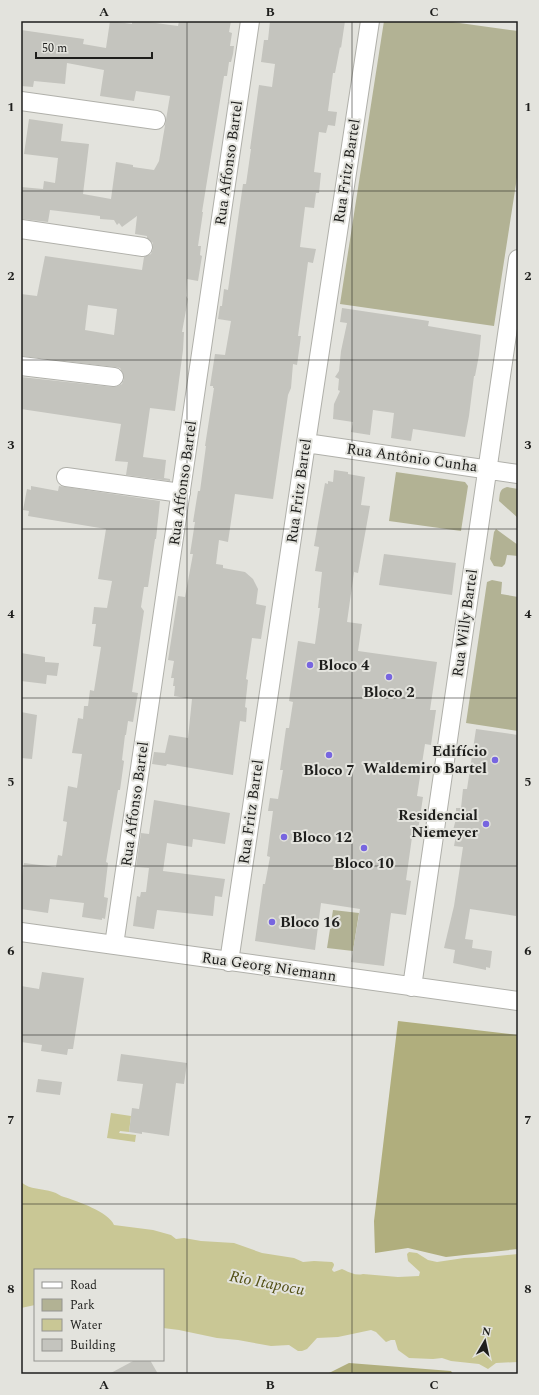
<svg xmlns="http://www.w3.org/2000/svg" width="539" height="1395" font-family="Spectral,serif">
  <style>
    .green { fill: #b2b294 }
    .forest { fill: #b0ae7d }
    .water { fill: #c9c795 }
    .building { fill: #c4c4be; fill-rule: evenodd }
    .lines { fill: none; stroke-linecap: round; stroke-linejoin: round }
    .street-casing { stroke: #b0b0aa; stroke-width: 20 }
    .street { stroke: #fff; stroke-width: 18 }
    .grid { fill: none; stroke: #1e1e1c; stroke-width: 1; stroke-opacity: 0.55 }
    .poi-dot { fill: #7765e0; stroke: #e3e3dd; stroke-width: 1.5 }
    .labels { text-anchor: middle; dominant-baseline: central; stroke-width: 4; stroke-linejoin: round; paint-order: stroke }
    .street-label { font-size: 15px; fill: #1e1e1c; stroke: #e3e3dd }
    .poi-label { font-size: 15px; font-weight: bold; fill: #1e1e1c; stroke: #e3e3dd; text-anchor: start }
    .water-label { font-size: 16px; font-style: italic; fill: #535016; stroke: #e3e3dd }
    .neatline { fill: none; stroke: #1e1e1c; stroke-width: 1.5 }
    .grid-label { font-size: 13px; text-anchor: middle; font-weight: bold; fill: #1e1e1c }
  </style>
  <rect width="100%" height="100%" fill="#e3e3dd"/>
  <!-- green -->
  <path class="green" d="M384,21H445L518,31V171L494,326L340,304Z
    M396,472L465,482L468,486L461,531L389,521Z
    M507,487L518,489V518L499,501C500,494 499,489 507,487Z
    M496,529L518,545V556L507,555L505,564L502,567L494,566L490,559L494,532Z
    M492,580L502,582L501,594L518,597V731L466,723L487,582Z
    M333,910L359,913L353,951L327,948Z"/>
  <!-- forest -->
  <path class="forest" d="M398,1021L518,1035V1249L446,1257L408,1248L375,1253L374,1221Z
    M349,1363L451,1371L453,1374H327Z"/>
  <!-- water -->
  <path class="water" d="M111,1113L131,1116L129,1132L120,1131L119,1133L136,1135L135,1142L107,1138Z
    M21,1182C30,1190 42,1188 53,1192C57,1193 60,1196 64,1197C77,1201 109,1212 114,1225L153,1230L171,1235L176,1239L184,1238L201,1241L234,1243L262,1253L294,1258L303,1262L314,1261L332,1262C336,1265 333,1266 332,1270L334,1272L342,1269C349,1272 355,1276 363,1274L398,1277L419,1276L420,1272L408,1261L407,1254L409,1252L417,1253L428,1260L437,1262L464,1258L487,1257L518,1254V1362L496,1363L488,1369L479,1364L451,1361L442,1358L433,1359L409,1358L398,1350L395,1340H391L386,1342L376,1332L371,1330L338,1337L317,1338L307,1349L302,1351H298L289,1345L271,1346L238,1340L217,1338L179,1330L163,1328V1270H35V1305L21,1308Z"/>
  <!-- building -->
  <path class="building" d="M110,21L132,24V21H141L178,26L179,21H231L229,32L232,33L230,46H234L233,54L231,62H229L227,76H224L202,212H203L198,246H201L200,255L202,256L198,281L187,279L186,296L188,299L182,332H184L183,350L175,411L150,408L143,457L166,460L164,478L170,479V481L126,475L128,462L115,461L121,424L21,409V377L113,387L118,386L122,384L124,379L123,373L120,368L115,367L21,356V294L37,296L45,256L142,270L144,257L151,254L153,249V243L147,238V236L135,234L137,216L122,227L119,223L117,225L114,220L100,219V216L50,210L48,222L22,219L21,187L43,189L44,181L55,183L58,158L24,154L29,119L63,124L61,141L89,144L83,194L111,199L116,162L133,165V167L154,170L159,161L170,96L136,91L134,101L100,96L104,70L67,63L65,84L34,81L33,87L21,86V30L84,39L83,44L106,48ZM88,305L117,309L114,335L85,330Z
    M270,21H345L341,48L340,47L335,73H333L328,111L337,112L335,126L328,125L326,133L319,132L314,172L321,173L319,193H316L314,208L305,207L300,247L316,249L313,263L308,262L298,336H301L297,365L293,364L291,388L288,395L273,499L235,494L228,542L219,540L216,564L223,565V568L245,572L253,579L258,589L256,604L266,606L261,639L252,638L246,679L248,680L245,707L247,708L246,722L240,721L233,775L167,764L166,766L152,764L154,752L165,753L169,735L188,738L192,699L174,696L175,686H173L174,678H171L174,661L168,660L178,596L185,597L193,554H190L195,522H193L198,491H200L206,446H205L214,388H213V386H210L215,354L225,355L231,321L218,319L220,306H222L224,289L228,290L243,184H246L251,149H250L259,85L272,87L275,64L261,62L264,40H268Z
    M342,308L429,321L428,326L481,335L479,355L475,376H474L469,416L465,437L413,429L411,441L391,438L394,413L373,410L370,435L351,432L353,422L333,419L334,404L340,391L338,390L339,379L335,377L339,371L341,351L347,323L340,322Z
    M334,470L348,472V474L365,477L361,505L370,506L358,573L354,572L347,622L362,624L358,651L437,662L430,710H436L431,745L425,744L417,796L423,797L418,831L413,830L406,880L411,881L406,915L391,913L384,966L351,962L360,909L321,903L315,950L255,941L263,884H265L270,857L267,856L273,811H268L270,798L278,799L283,770H280L286,728H289L293,702L289,701L298,641L315,644L320,608H318L322,572L315,571L319,547L314,546L325,483L328,484V481L333,482Z
    M31,486L58,491L59,486L160,501L156,539H155L148,587H144L141,607L144,611L132,692L138,693L136,704L133,722L128,721L126,735H125L122,760L124,761L120,790H118L106,862L108,863L104,897L108,898L105,919L102,918V920L82,917L84,903L50,899L48,913L21,909V883L24,863L56,867L58,855L62,856L67,822L63,821L68,786L77,788L82,754L72,753L78,718L83,719L84,706H88L90,690L94,691L101,647L93,646L96,624H92L94,607L107,608L112,581L98,579L106,529L28,516L29,511L23,510L27,489L31,490Z
    M384,554L456,563L452,595L379,585Z
    M21,653L45,657V662L59,663L57,676L47,675L46,684L21,681Z
    M21,712L37,715L32,759L21,758Z
    M476,729L518,735V899L516,916L470,909L465,939L473,940L472,948L492,951L490,968L486,967V970L453,963L455,950L444,948L454,906L463,847L454,846L457,830H453L456,819V808H461L463,789H467Z
    M154,800L230,813L225,844L193,839L192,847L167,843L163,871L225,879L222,897L215,896L213,916L157,910L154,929L133,926L137,896L140,897L141,892H146L149,868L136,867L141,833L149,834Z
    M42,972L84,978L73,1049H68L67,1055L41,1051L42,1045L21,1042V986L39,989Z
    M121,1054L187,1063L184,1084L176,1083L169,1136L142,1132V1134L129,1132L132,1108L139,1109L143,1084L117,1081Z
    M38,1079L62,1082L60,1095L36,1092Z
    M135,1360H150L158,1374H109Z"/>
  <g class="lines">
    <defs>
      <path id="street" d="M21,101L156,120
        M21,229L143,247
        M21,366L114,377
        M306,443L518,474
        M66,477L181,493
        M21,932L518,1001
        M114,945L250,21
        M229,962L306,443L370,21
        M412,987L518,259"/>
    </defs>
    <!-- street casing -->
    <use href="#street" class="street-casing"/>
    <!-- street -->
    <use href="#street" class="street"/>
  </g>
  <!-- grid -->
  <path class="grid" d="M187,21V1374M352,21V1374M21,191H518M21,360H518M21,529H518M21,698H518M21,866H518M21,1035H518M21,1204H518"/>
  <!-- markers -->
  <g class="poi-dot">
    <circle cx="310" cy="665" r="4"/>
    <circle cx="389" cy="677" r="4"/>
    <circle cx="329" cy="755" r="4"/>
    <circle cx="495" cy="760" r="4"/>
    <circle cx="486" cy="824" r="4"/>
    <circle cx="284" cy="837" r="4"/>
    <circle cx="364" cy="848" r="4"/>
    <circle cx="272" cy="922" r="4"/>
  </g>
  <g class="labels">
    <!-- street labels -->
    <g class="street-label">
      <text transform="translate(229 163) rotate(-82)">Rua Affonso Bartel</text>
      <text transform="translate(347 171) rotate(-81)">Rua Fritz Bartel</text>
      <text transform="translate(412 458) rotate(8)">Rua Antônio Cunha</text>
      <text transform="translate(183 483) rotate(-82)">Rua Affonso Bartel</text>
      <text transform="translate(299 491) rotate(-82)">Rua Fritz Bartel</text>
      <text transform="translate(465 623) rotate(-82)">Rua Willy Bartel</text>
      <text transform="translate(135 804) rotate(-82)">Rua Affonso Bartel</text>
      <text transform="translate(251 812) rotate(-82)">Rua Fritz Bartel</text>
      <text transform="translate(269 967) rotate(8)">Rua Georg Niemann</text>
    </g>
    <!-- poi labels -->
    <g class="poi-label">
      <text x="318" y="665">Bloco 4</text>
      <text x="389" y="692" text-anchor="middle">Bloco 2</text>
      <text x="487" y="751" text-anchor="end">Edifício<tspan x="487" dy="17">Waldemiro Bartel</tspan></text>
      <text x="329" y="770" text-anchor="middle">Bloco 7</text>
      <text x="478" y="815" text-anchor="end">Residencial<tspan x="478" dy="17">Niemeyer</tspan></text>
      <text x="292" y="837">Bloco 12</text>
      <text x="364" y="863" text-anchor="middle">Bloco 10</text>
      <text x="280" y="922">Bloco 16</text>
    </g>
    <!-- water labels -->
    <g class="water-label">
      <text transform="translate(267 1283) rotate(11)">Rio Itapocu</text>
    </g>
  </g>
  <!-- border -->
  <rect width="539" height="1395" fill="none" stroke="#e3e3dd" stroke-width="44"/>
  <!-- legend -->
  <rect x="34" y="1269" width="130" height="92" fill="#e3e3dd" stroke="#949490"/>
  <rect x="42" y="1282" width="20" height="6" fill="#ffffff" stroke="#949490"/>
  <text x="70" y="1289" font-size="12" fill="#1e1e1c">Road</text>
  <rect x="42" y="1299" width="20" height="12" fill="#b2b294" stroke="#949490"/>
  <text x="70" y="1309" font-size="12" fill="#1e1e1c">Park</text>
  <rect x="42" y="1319" width="20" height="12" fill="#c9c795" stroke="#949490"/>
  <text x="70" y="1329" font-size="12" fill="#1e1e1c">Water</text>
  <rect x="42" y="1339" width="20" height="12" fill="#c4c4be" stroke="#949490"/>
  <text x="70" y="1349" font-size="12" fill="#1e1e1c">Building</text>
  <!-- north arrow -->
  <g transform="translate(485 1341) rotate(9)" stroke="#e3e3dd" stroke-width="3" paint-order="stroke">
  <path d="M0-3L7 15L0 10L-7 15Z" fill="#1e1e1c"/>
  <text y="-6" font-size="11" font-weight="bold" text-anchor="middle" fill="#1e1e1c">N</text>
  </g>
  <!-- scale -->
  <path d="M36 52v6h116v-6" fill="none" stroke="#1e1e1c" stroke-width="2"/>
  <text x="42" y="52" font-size="12" fill="#1e1e1c" stroke="#e3e3dd" stroke-width="3" paint-order="stroke">50 m</text>
  <rect x="22" y="22" width="495" height="1351" class="neatline"/>
  <g class="grid-label">
    <text x="104" y="16">A</text>
    <text x="270" y="16">B</text>
    <text x="434" y="16">C</text>
    <text x="11" y="111">1</text>
    <text x="528" y="111">1</text>
    <text x="11" y="280">2</text>
    <text x="528" y="280">2</text>
    <text x="11" y="449">3</text>
    <text x="528" y="449">3</text>
    <text x="11" y="618">4</text>
    <text x="528" y="618">4</text>
    <text x="11" y="786">5</text>
    <text x="528" y="786">5</text>
    <text x="11" y="955">6</text>
    <text x="528" y="955">6</text>
    <text x="11" y="1124">7</text>
    <text x="528" y="1124">7</text>
    <text x="11" y="1293">8</text>
    <text x="528" y="1293">8</text>
    <text x="104" y="1389">A</text>
    <text x="270" y="1389">B</text>
    <text x="434" y="1389">C</text>
  </g>
</svg>
